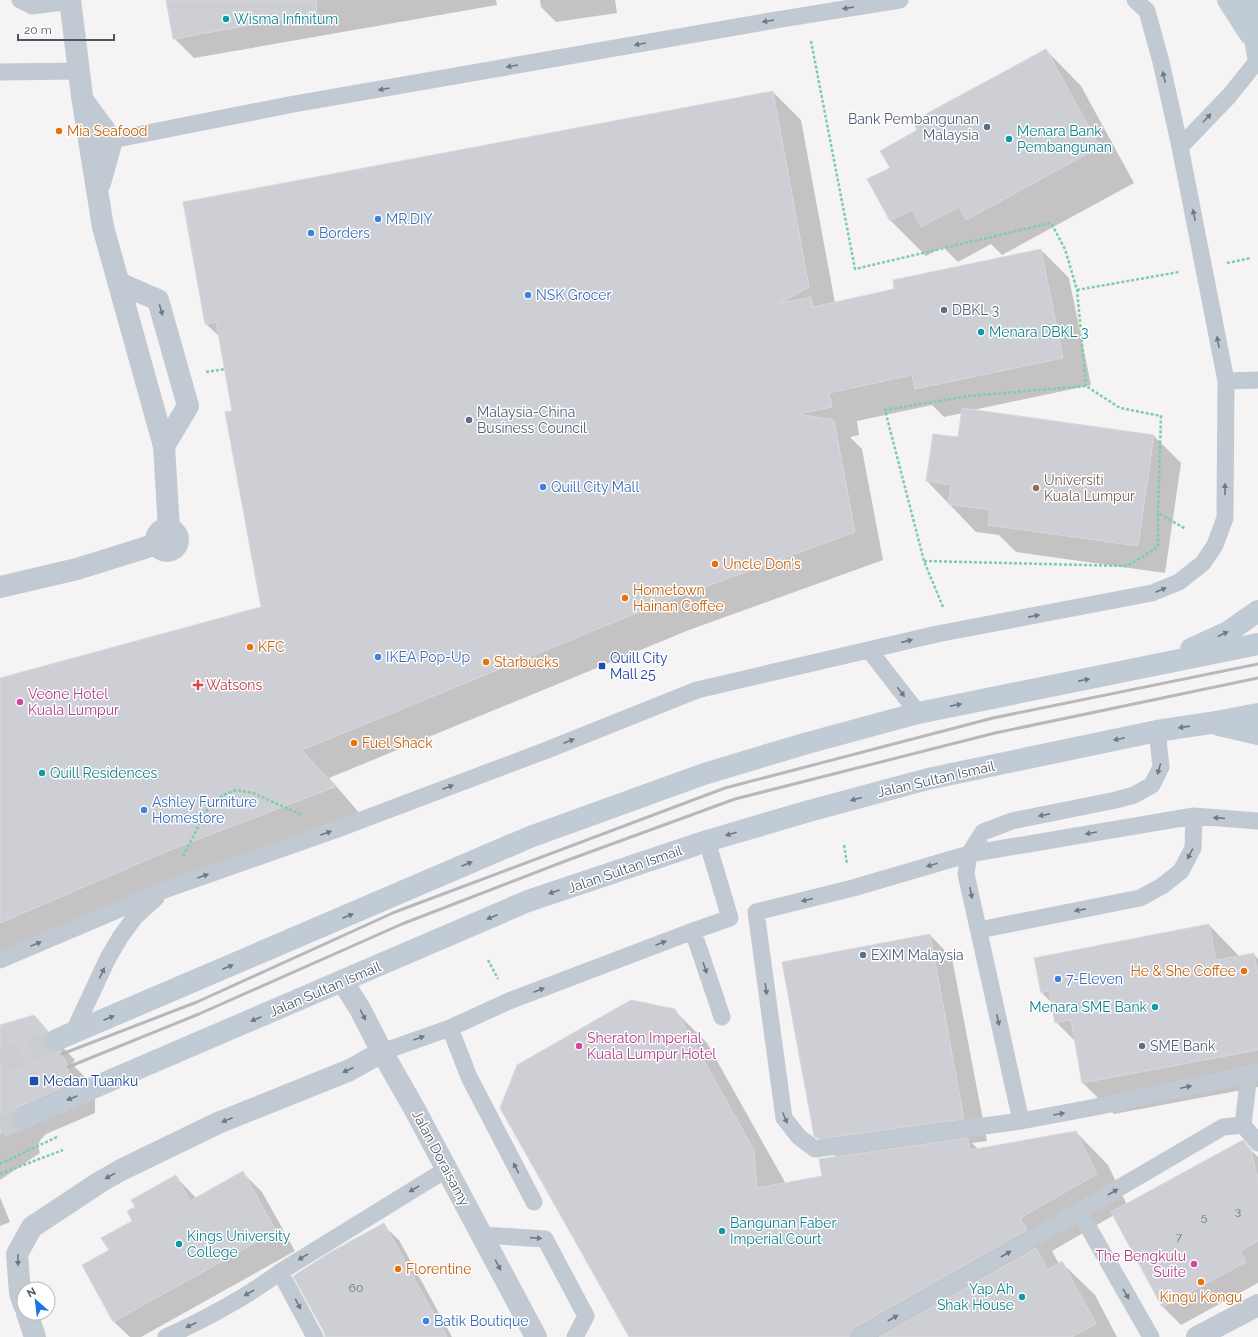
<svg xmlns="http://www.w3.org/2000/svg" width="1258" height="1337" font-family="Raleway,sans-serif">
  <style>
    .shadow { fill: #0003 }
    .building { fill: #cdcfd5; stroke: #d7d9de }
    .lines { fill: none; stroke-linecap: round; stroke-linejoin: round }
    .secondary-tunnel { stroke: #caccce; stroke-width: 22; stroke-dasharray: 22 11; stroke-linecap: butt }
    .path { stroke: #7ad0a6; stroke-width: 2.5; stroke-dasharray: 3 2; stroke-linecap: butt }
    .lane { stroke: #c1cad2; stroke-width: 17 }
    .street { stroke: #c1cad2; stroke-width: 22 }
    .secondary { stroke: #c1cbd6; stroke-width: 22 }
    .rail { stroke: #b5b8bd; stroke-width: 3 }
    .oneway { fill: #6e7983 }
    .oneway2 { fill: #6e7984 }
    .culture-dot { fill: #0f9aa8; stroke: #fff; stroke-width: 1.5 }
    .service-dot { fill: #5c6f8a; stroke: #fff; stroke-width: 1.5 }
    .food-dot { fill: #e8710a; stroke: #fff; stroke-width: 1.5 }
    .shop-dot { fill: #3f7fe0; stroke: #fff; stroke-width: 1.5 }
    .education-dot { fill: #8d6e63; stroke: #fff; stroke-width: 1.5 }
    .transit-dot { fill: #1a4fb4; stroke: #fff; stroke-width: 1.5 }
    .health-dot { fill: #e0444e; stroke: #fff; stroke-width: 1.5 }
    .hotel-dot { fill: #d1479c; stroke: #fff; stroke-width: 1.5 }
    .labels { text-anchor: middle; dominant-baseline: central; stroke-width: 3; stroke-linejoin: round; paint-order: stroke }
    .number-label { font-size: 12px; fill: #6b747e }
    .culture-label { font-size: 14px; fill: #0d838f; stroke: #fff; text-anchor: start }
    .service-label { font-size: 14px; fill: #4e5e75; stroke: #fff; text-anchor: start }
    .food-label { font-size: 14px; fill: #c56008; stroke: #fff; text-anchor: start }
    .shop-label { font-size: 14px; fill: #366cbe; stroke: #fff; text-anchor: start }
    .education-label { font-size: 14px; fill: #785e54; stroke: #fff; text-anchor: start }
    .transit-label { font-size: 14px; fill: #164399; stroke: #fff; text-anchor: start }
    .health-label { font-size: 14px; fill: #be3a42; stroke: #fff; text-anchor: start }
    .hotel-label { font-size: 14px; fill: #b23c85; stroke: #fff; text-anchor: start }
    .street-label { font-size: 14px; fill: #4a5661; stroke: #fff }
  </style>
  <rect width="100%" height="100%" fill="#f5f3f3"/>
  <!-- shadow -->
  <path class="shadow" d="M167,0H496L497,5L194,58L174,38Z
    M540,0H615L617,13L556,22L541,7Z
    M1046,50L1081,86L1134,183L1002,255L991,244L958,262L943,247L926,256L891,221L869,180L891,168L919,131Z
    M773,92L801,120L835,303L896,290L1041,250L1069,278L1091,385L973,410L1154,436L1181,463L1165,573L1016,552L999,535L976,532L927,481L959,439L963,413L944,417L932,405L857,421L859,435L850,437L862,449L883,560L689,630L329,778L362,816L0,963V679L262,608L233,412L220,337L206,324Z
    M1209,925L1240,957L1254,954L1258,959V1087L1114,1114L1083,1083L1076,1042L1056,1022L1053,1004L1042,993Z
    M930,935L952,958L987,1141L972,1143L978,1149L1076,1132L1108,1165L1127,1205L1243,1142L1258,1157V1283L1181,1325L1163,1307L1114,1215L1052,1251L1059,1264L1062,1263L1095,1295L1117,1337H630L674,1010L707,1043L786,1184L823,1177L837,1157L815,1135Z
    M33,1016L75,1060L72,1064L89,1081L95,1095V1113L46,1134L41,1139L38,1145L40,1153L0,1180V1026Z
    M243,1173L262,1192L295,1251L141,1337H130L114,1322L83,1266L110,1251L133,1221L136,1207L175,1176L197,1199Z
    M0,1197L10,1222L0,1226Z
    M383,1225L399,1240L452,1337H326Z"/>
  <!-- building -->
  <path class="building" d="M166,0H316L317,13L173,39Z
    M1046,49L1100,147L966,220L959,207L921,227L912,210L890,221L867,179L890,168L880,151L917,130L913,121Z
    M773,91L809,287L780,303L811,297L813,307L894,289L893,280L1041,249L1063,358L915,389L912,375L829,393L832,407L798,414L834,420L855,532L661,603L302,750L335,787L175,848L0,923V678L261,607L225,412L232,411L216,322L205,324L183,202Z
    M962,408L1154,435L1138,546L988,525L990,510L948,504L951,485L926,481L933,434L958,437Z
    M1209,924L1216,960L1254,953L1258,976V1050L1082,1083L1071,1020L1055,1023L1049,991L1041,993L1034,958Z
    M930,934L964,1119L818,1139L814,1136L782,962Z
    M631,1000L675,1009L754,1150L757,1188L822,1176L819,1159L968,1138L970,1150L1076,1131L1097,1174L1020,1218L1027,1230L854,1328L850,1332L849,1337H629L500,1108L517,1065Z
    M34,1015L48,1031L44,1038L45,1045L49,1050L54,1052L61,1051L68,1067V1085L18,1107L13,1111L11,1116L13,1125L0,1134V1025Z
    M1243,1140L1251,1150L1258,1180V1241L1240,1251L1246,1262L1162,1307L1111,1212Z
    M243,1171L276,1231L113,1322L82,1265L109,1250L101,1238L132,1221L127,1211L135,1207L131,1200L176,1175L190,1201Z
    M384,1223L426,1300L447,1337H325L324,1332L293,1276L331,1252Z
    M1036,1248L1048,1270L1062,1261L1096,1324L1072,1337H879Z"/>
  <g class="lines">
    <!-- secondary-tunnel -->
    <path class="secondary-tunnel" d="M0,1062L56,1040
      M0,1127L23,1118"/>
    <!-- path -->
    <path class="path" d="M811,41L855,269L1051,223L1065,249L1077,290L1086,386
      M1227,263L1251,258
      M1077,290L1179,272
      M206,372L225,369
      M924,561L1127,566L1158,547V514
      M943,607L924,561L885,410L969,396L1086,386L1120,408L1161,416L1158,513L1186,529
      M844,845L847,864
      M183,856L209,806L223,795L236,790L253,793L302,815
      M488,960L498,979
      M0,1164L59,1136
      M0,1174L63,1150"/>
    <!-- lane -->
    <path class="lane" d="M20,0L32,6L70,1
      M0,72L79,71
      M112,140L294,104L782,19L900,0
      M1180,147L1229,96L1258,60
      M1226,381L1258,380
      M869,650L918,713
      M1258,821L1194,816L969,854L853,888L756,912L784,1118L799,1137L815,1149L1021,1121L1096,1107L1258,1072
      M979,930L1140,898L1162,886L1181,871L1193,848L1194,816
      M693,931L722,1017
      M0,960L167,889L335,830L547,750L697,690L937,634L1152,593L1179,582L1203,563L1215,545L1225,518L1226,381L1180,147L1161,62L1147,11L1135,0
      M450,1028L469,1077L534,1202
      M73,1033L108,958L121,936L135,917L156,898
      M382,1052L450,1028L509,1001L693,931L730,918L707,841
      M1021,1121L966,874L969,854L983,832L1012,821L1116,800L1134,795L1152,785L1161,767L1157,731
      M1243,1125L1249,1074
      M1079,1211L1151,1337
      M483,1235L545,1239L586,1316L575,1337
      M280,1272L315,1337
      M166,1337C205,1319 245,1298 280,1272L447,1169
      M859,1337L1054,1226L1223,1127L1243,1125L1258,1143"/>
    <!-- street -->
    <path class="street" d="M70,0L82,96L103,227L164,446L169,529
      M85,103L112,140L100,183
      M119,283L158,300L188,406L164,446
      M156 540a11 11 0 1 1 22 0a11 11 0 1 1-22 0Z
      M0,587L77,569L157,544
      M343,982L360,1009L382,1052L414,1108L536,1337
      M24,1305L20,1293L17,1254L32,1227L100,1182L121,1170L218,1123L350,1070L382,1052
      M27,1313L35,1337
      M1197,1337L1258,1305"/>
    <!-- secondary -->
    <path class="secondary" d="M1228,0L1250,34
      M1248,0L1258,56
      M1191,649L1228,632L1258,611
      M1219,725L1258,734
      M56,1040L530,837L704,774L804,744L918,713L1258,644
      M23,1118L528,901L707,841L809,811L928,779L1157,731L1210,723L1258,714"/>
    <!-- rail -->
    <path class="rail" d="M62,1054L197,1002L395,912L725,788L993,718L1258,664
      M68,1067L199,1014L402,924L568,860L735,799L995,733L1258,678"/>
  </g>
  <!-- one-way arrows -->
  <defs><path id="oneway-solid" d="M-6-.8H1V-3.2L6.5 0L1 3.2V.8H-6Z"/></defs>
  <g class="oneway">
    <use href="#oneway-solid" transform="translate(848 8) rotate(171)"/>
    <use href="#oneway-solid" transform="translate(768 21) rotate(170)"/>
    <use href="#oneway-solid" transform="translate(640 44) rotate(170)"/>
    <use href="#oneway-solid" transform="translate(512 66) rotate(170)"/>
    <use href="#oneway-solid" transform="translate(1164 77) rotate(-103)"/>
    <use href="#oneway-solid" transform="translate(384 89) rotate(170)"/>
    <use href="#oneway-solid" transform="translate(1207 118) rotate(-46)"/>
    <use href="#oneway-solid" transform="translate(1194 215) rotate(-101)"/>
    <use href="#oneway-solid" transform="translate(161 310) rotate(74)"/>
    <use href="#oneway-solid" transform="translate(1218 342) rotate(-101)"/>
    <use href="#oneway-solid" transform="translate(1225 489) rotate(-90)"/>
    <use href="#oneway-solid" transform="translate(1161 590) rotate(-23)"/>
    <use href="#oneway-solid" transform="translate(1034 616) rotate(-11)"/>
    <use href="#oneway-solid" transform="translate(907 641) rotate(-13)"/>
    <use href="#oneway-solid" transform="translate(901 692) rotate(53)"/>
    <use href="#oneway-solid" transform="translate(569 741) rotate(-21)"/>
    <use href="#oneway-solid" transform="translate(1159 769) rotate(106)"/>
    <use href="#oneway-solid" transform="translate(448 787) rotate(-21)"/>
    <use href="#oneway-solid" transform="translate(1044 815) rotate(169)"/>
    <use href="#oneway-solid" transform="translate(1219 818) rotate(-175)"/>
    <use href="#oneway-solid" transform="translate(326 833) rotate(-19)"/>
    <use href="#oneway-solid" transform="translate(1091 833) rotate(170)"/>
    <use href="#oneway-solid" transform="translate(1190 854) rotate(118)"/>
    <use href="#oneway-solid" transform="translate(932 865) rotate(164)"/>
    <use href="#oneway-solid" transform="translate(203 876) rotate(-19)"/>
    <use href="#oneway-solid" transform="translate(971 893) rotate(78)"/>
    <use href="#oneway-solid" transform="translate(807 900) rotate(166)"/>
    <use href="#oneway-solid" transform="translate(1080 910) rotate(169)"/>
    <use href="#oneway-solid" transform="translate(661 943) rotate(-21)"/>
    <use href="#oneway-solid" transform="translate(36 944) rotate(-23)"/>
    <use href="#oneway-solid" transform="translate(705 968) rotate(71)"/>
    <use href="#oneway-solid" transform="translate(102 973) rotate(-65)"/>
    <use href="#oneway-solid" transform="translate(766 989) rotate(82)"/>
    <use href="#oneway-solid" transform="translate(539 990) rotate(-21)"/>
    <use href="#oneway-solid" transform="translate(363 1015) rotate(63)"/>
    <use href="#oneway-solid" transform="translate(998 1020) rotate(78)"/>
    <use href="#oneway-solid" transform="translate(419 1038) rotate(-20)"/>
    <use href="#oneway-solid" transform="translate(348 1070) rotate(156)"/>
    <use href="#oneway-solid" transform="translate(1186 1087) rotate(-12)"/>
    <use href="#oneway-solid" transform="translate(1059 1114) rotate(-10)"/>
    <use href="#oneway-solid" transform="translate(785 1118) rotate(67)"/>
    <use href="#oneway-solid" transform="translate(227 1120) rotate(158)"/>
    <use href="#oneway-solid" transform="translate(516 1168) rotate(-117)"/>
    <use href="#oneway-solid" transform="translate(110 1176) rotate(151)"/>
    <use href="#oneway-solid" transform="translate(414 1189) rotate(149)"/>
    <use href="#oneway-solid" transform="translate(1113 1192) rotate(-30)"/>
    <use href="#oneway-solid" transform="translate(536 1238) rotate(4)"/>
    <use href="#oneway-solid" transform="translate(1006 1254) rotate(-30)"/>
    <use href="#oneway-solid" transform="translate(303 1257) rotate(148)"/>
    <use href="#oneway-solid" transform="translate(18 1260) rotate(90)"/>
    <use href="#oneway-solid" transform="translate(498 1265) rotate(62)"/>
    <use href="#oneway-solid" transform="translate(249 1293) rotate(150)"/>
    <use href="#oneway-solid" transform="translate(1126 1294) rotate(60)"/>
    <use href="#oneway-solid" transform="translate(298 1304) rotate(62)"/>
    <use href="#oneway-solid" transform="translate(893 1318) rotate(-30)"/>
    <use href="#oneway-solid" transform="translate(191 1325) rotate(155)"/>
  </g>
  <g class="oneway2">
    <use href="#oneway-solid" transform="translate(1223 634) rotate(-26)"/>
    <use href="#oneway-solid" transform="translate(1084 680) rotate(-11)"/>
    <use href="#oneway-solid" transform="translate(956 705) rotate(-11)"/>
    <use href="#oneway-solid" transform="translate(1184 727) rotate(172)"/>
    <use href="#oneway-solid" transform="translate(1119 739) rotate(168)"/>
    <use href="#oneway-solid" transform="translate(856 799) rotate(165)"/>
    <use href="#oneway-solid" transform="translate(731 834) rotate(164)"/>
    <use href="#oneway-solid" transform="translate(467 864) rotate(-23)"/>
    <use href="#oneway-solid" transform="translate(554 892) rotate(161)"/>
    <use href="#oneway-solid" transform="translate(348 916) rotate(-23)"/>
    <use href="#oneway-solid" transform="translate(492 917) rotate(157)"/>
    <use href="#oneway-solid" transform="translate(228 967) rotate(-23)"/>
    <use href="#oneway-solid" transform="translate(109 1018) rotate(-23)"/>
    <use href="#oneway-solid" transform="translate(256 1019) rotate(157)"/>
    <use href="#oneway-solid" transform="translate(72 1098) rotate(157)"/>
  </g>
  <!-- markers -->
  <g class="culture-dot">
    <circle cx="226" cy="19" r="4"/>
    <circle cx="1009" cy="139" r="4"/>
    <circle cx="981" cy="332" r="4"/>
    <circle cx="42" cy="773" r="4"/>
    <circle cx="1155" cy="1007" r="4"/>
    <circle cx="722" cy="1231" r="4"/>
    <circle cx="179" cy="1244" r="4"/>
    <circle cx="1022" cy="1297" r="4"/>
  </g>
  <g class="service-dot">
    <circle cx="987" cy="127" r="4"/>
    <circle cx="944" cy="310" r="4"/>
    <circle cx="469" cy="420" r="4"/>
    <circle cx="863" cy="955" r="4"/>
    <circle cx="1142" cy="1046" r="4"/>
  </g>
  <g class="food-dot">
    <circle cx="59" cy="131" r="4"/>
    <circle cx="715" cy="564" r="4"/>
    <circle cx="625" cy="598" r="4"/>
    <circle cx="250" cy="647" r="4"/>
    <circle cx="486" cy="662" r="4"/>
    <circle cx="354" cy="743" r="4"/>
    <circle cx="1244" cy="971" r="4"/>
    <circle cx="398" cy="1269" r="4"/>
    <circle cx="1201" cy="1282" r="4"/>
  </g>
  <g class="shop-dot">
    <circle cx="378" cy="219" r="4"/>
    <circle cx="311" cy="233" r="4"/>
    <circle cx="528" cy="295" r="4"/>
    <circle cx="543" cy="487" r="4"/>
    <circle cx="378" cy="657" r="4"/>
    <circle cx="144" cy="810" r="4"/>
    <circle cx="1058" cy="979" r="4"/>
    <circle cx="426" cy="1321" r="4"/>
  </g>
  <circle class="education-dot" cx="1036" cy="488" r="4"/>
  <g class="transit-dot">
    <rect x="598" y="662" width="8" height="8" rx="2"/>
    <rect x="29" y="1076" width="10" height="10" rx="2"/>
  </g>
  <path class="health-dot" d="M196 679h4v4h4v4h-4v4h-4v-4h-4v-4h4z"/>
  <g class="hotel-dot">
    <circle cx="20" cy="702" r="4"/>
    <circle cx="579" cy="1046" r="4"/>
    <circle cx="1194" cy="1264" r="4"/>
  </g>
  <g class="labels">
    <!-- number labels -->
    <g class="number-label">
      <text x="1238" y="1211">3</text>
      <text x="1204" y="1217">5</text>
      <text x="1179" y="1237">7</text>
      <text x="356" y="1288">60</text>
    </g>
    <!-- culture labels -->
    <g class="culture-label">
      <text x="234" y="19">Wisma Infinitum</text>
      <text x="1017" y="131">Menara Bank<tspan x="1017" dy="16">Pembangunan</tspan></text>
      <text x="989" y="332">Menara DBKL 3</text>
      <text x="50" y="773">Quill Residences</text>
      <text x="1147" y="1007" text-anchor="end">Menara SME Bank</text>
      <text x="730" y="1223">Bangunan Faber<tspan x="730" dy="16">Imperial Court</tspan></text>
      <text x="187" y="1236">Kings University<tspan x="187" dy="16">College</tspan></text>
      <text x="1014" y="1289" text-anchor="end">Yap Ah<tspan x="1014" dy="16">Shak House</tspan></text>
    </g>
    <!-- service labels -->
    <g class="service-label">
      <text x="979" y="119" text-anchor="end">Bank Pembangunan<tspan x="979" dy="16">Malaysia</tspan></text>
      <text x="952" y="310">DBKL 3</text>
      <text x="477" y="412">Malaysia-China<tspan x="477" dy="16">Business Council</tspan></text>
      <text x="871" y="955">EXIM Malaysia</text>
      <text x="1150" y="1046">SME Bank</text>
    </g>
    <!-- food labels -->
    <g class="food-label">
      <text x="67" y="131">Mia Seafood</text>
      <text x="723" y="564">Uncle Don's</text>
      <text x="633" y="590">Hometown<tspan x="633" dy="16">Hainan Coffee</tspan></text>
      <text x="258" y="647">KFC</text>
      <text x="494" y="662">Starbucks</text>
      <text x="362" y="743">Fuel Shack</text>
      <text x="1236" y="971" text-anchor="end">He &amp; She Coffee</text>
      <text x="406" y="1269">Florentine</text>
      <text x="1201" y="1297" text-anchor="middle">Kingu Kongu</text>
    </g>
    <!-- shop labels -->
    <g class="shop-label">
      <text x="386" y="219">MR.DIY</text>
      <text x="319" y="233">Borders</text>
      <text x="536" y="295">NSK Grocer</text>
      <text x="551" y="487">Quill City Mall</text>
      <text x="386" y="657">IKEA Pop-Up</text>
      <text x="152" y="802">Ashley Furniture<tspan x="152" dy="16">Homestore</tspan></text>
      <text x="1066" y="979">7-Eleven</text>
      <text x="434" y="1321">Batik Boutique</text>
    </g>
    <!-- education labels -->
    <g class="education-label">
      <text x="1044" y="480">Universiti<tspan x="1044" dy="16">Kuala Lumpur</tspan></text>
    </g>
    <!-- transit labels -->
    <g class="transit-label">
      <text x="610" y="658">Quill City<tspan x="610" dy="16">Mall 25</tspan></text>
      <text x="43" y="1081">Medan Tuanku</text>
    </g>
    <!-- health labels -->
    <g class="health-label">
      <text x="206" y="685">Watsons</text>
    </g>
    <!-- hotel labels -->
    <g class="hotel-label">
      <text x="28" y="694">Veone Hotel<tspan x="28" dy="16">Kuala Lumpur</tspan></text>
      <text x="587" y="1038">Sheraton Imperial<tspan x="587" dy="16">Kuala Lumpur Hotel</tspan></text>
      <text x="1186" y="1256" text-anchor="end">The Bengkulu<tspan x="1186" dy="16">Suite</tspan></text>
    </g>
    <!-- street labels -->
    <g class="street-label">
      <text transform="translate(936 779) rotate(-13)">Jalan Sultan Ismail</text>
      <text transform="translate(625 869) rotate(-19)">Jalan Sultan Ismail</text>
      <text transform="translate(325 989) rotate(-23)">Jalan Sultan Ismail</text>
      <text transform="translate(441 1158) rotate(62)">Jalan Doraisamy</text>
    </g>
  </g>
  <!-- north arrow -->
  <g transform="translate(36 1301) rotate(332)"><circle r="19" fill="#ffffff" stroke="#b7bbc0"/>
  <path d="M0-3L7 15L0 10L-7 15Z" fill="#1a73e8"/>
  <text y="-6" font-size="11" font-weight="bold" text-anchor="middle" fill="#4a5661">N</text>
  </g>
  <!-- scale -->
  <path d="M18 34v6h96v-6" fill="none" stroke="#4a5661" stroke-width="2"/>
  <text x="24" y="34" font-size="12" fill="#4a5661" stroke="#ffffff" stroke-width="3" paint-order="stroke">20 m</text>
</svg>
